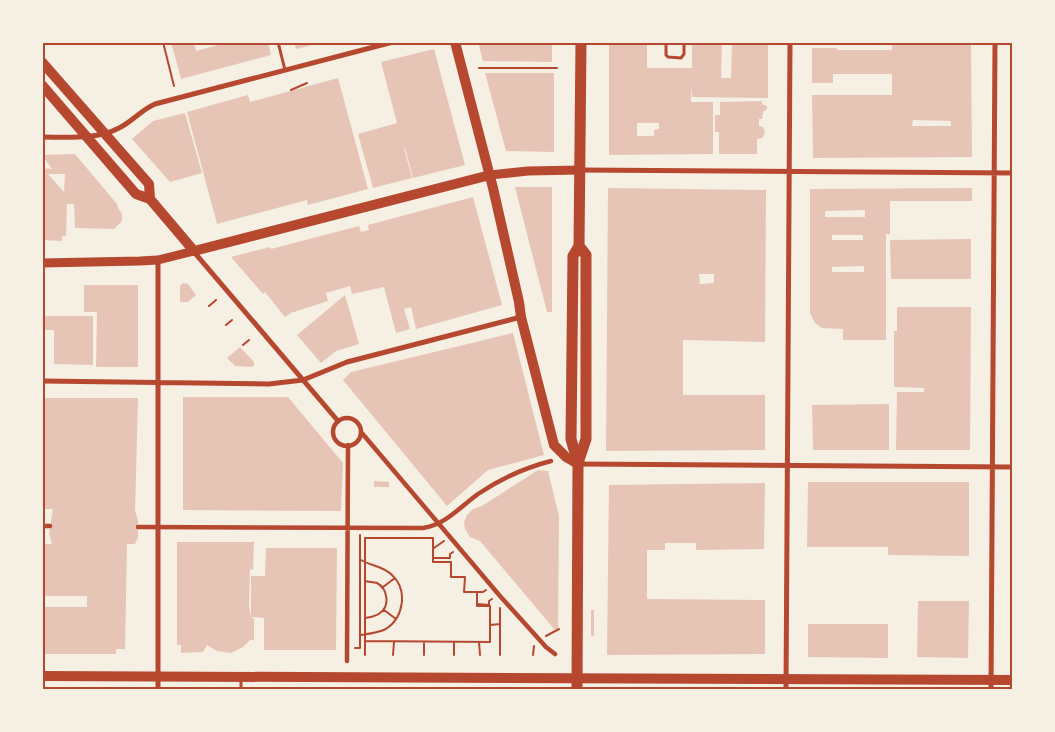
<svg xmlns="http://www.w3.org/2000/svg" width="1055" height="732" font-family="Barlow,sans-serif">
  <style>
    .building { fill: #e6c5b7; fill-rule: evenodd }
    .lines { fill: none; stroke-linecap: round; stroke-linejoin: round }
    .path { stroke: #b5482f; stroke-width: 2 }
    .service { stroke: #b5482f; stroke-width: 3 }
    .pedestrian { stroke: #b5482f; stroke-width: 4.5 }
    .minor { stroke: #b5482f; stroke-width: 5 }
    .tertiary { stroke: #b5482f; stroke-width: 9 }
    .secondary { stroke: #b5482f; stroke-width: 10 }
    .primary { stroke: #b5482f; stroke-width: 11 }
    .neatline { fill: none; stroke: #b5482f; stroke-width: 2 }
  </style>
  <rect width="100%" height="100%" fill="#f6efe4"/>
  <!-- building -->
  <path class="building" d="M171,42H194L196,51L229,42H268L271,55L181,79Z
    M294,42H321V43L296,49Z
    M478,42H552V62L483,61Z
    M609,42H647V68H692V42H722L721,78H731L732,42H768V98L692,97L691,85V102H713V154L609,155ZM637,123H659V129L654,130V136H637Z
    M892,42H971L972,157L813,158L812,95H892V74H833V83H812V48H837V50H892ZM913,120L951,121V126H912Z
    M434,49L465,165L413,178L405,148H404L412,178L373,188L358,134L397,123L381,62Z
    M485,73H554V152L506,151Z
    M338,78L368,189L308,205L307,200L217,224L187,112L248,95L250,102Z
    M762,101V104L767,106V109L763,112L762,119H759V126L763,127L765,133L762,138L757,139V154H719V132H715V115H720V102Z
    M185,113L202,173L170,182L132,139L153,121Z
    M75,154L117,204L118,208L122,214V221L114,229L75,228L74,204H67L66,236H62V241L42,240V168L52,169L42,155ZM48,174H65L64,192Z
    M515,187H552V312H547Z
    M608,188L766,190L765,342L683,340V395H765V450L606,451ZM699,274H714V283L700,284Z
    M972,188V201H890V234H886V340H843V329L822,328L815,323L810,313V189ZM865,210V217H825V211ZM832,235H863V240H832ZM864,266V272H832V267Z
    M473,197L502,305L416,329L411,307L404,309L410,329L396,333L384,287L352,294L350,286L326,293L328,301L291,313L285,317L265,292L263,294L231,257L270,247L271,249L359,226L361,232L369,230L368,225Z
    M971,239V279H891L890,240Z
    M183,283L188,284L196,295L188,302H180V286Z
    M84,285H138V367H96L97,312H84Z
    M345,295L359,344L336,351L321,363L297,335Z
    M897,307H971L970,450H896L897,392H924V388L894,387V331H897Z
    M42,316H93V365L54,364V330H42Z
    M513,333L544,455L488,470L447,506L343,380L351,372Z
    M240,347L254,362V366L251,367L235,366L227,358Z
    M183,397H288L343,463L341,511L183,510Z
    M42,398H138L135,510L138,521V537L135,544H127L125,649H116V654H42V607H87V596H42V544H52L49,534L53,509H43Z
    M889,404V450H813L812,405Z
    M538,470L548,471L559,516L558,627L557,629H554L480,541L470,537L465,529L464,522L467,515L473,509L482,506Z
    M374,481L389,482V487H374Z
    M808,482H969V556L888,555V547H807Z
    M765,483L764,549L696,550V543H665V550H647V599L765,600V654L607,655L609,485Z
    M1010,484H1012V595L1010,594Z
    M177,542H254L253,570L250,569L249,607L251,617L254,619V640H250L243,647L231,653L217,651L207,645L203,652L181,653V645H177Z
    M266,548H337L336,650H264V618L251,617V576H265Z
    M918,601H969L968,658L917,657Z
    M591,610H594V636H591Z
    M808,624H888V658L808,657Z"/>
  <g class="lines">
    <!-- path -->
    <path class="path" d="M163,42L174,86
      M479,68H557
      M291,90L307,83
      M209,306L216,300
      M226,325L232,320
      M243,345L249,340
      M434,548L444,541
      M433,558H450V554L453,552
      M383,587L395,578
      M477,592H483L486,590
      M477,604L489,605V601L492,599
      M384,610L396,619
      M365,618C370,617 375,617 380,613C390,606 388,589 377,583C373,582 369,582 365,581
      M490,625L500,624
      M360,635C368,634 378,633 386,629C404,617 408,590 392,575C383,566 371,566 361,560
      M546,636L559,629
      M365,641L490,642V606H477V592H464L465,577H451V562H433V538H365
      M454,642V655
      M479,642L480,655
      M355,648H360V535
      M365,655V538
      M393,655L394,642
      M424,655V642
      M500,655V608
      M533,655L534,646"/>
    <!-- service -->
    <path class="service" d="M278,42L285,70
      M666,42V55L668,57L681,58L684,54V42
      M241,690V678"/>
    <!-- pedestrian -->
    <path class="pedestrian" d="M333 432a14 14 0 1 1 28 0a14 14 0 1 1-28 0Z
      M361,432L500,596L546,647L555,654
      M42,526H50
      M138,527L423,528C445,525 460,507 478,494C500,479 524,468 551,461
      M347,661L348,445"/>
    <!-- minor -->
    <path class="minor" d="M42,137C67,137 97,140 119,128C132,122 141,110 155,104L393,42
      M580,170L1012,173
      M194,252L338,421
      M158,260V690
      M42,381L269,384L303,380L347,362L521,317
      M578,464L1012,467
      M786,690L790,42
      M991,690L995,42"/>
    <!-- tertiary -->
    <path class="tertiary" d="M490,175L528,171L580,170
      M42,263L140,261L158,260L194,251"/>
    <!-- secondary -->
    <path class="secondary" d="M455,42L493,188L519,302L521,317L554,445L566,457L578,464
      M42,62L149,184L150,199
      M42,85L136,194L150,199L194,251L490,175
      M42,676L1012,680"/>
    <!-- primary -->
    <path class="primary" d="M578,463L586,439V255L579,246
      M577,690L578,464L571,439L573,256L579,246L581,42"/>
  </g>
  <!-- border -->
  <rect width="1055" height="732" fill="none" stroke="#f6efe4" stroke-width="88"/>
  <rect x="44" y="44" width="967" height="644" class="neatline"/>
</svg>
